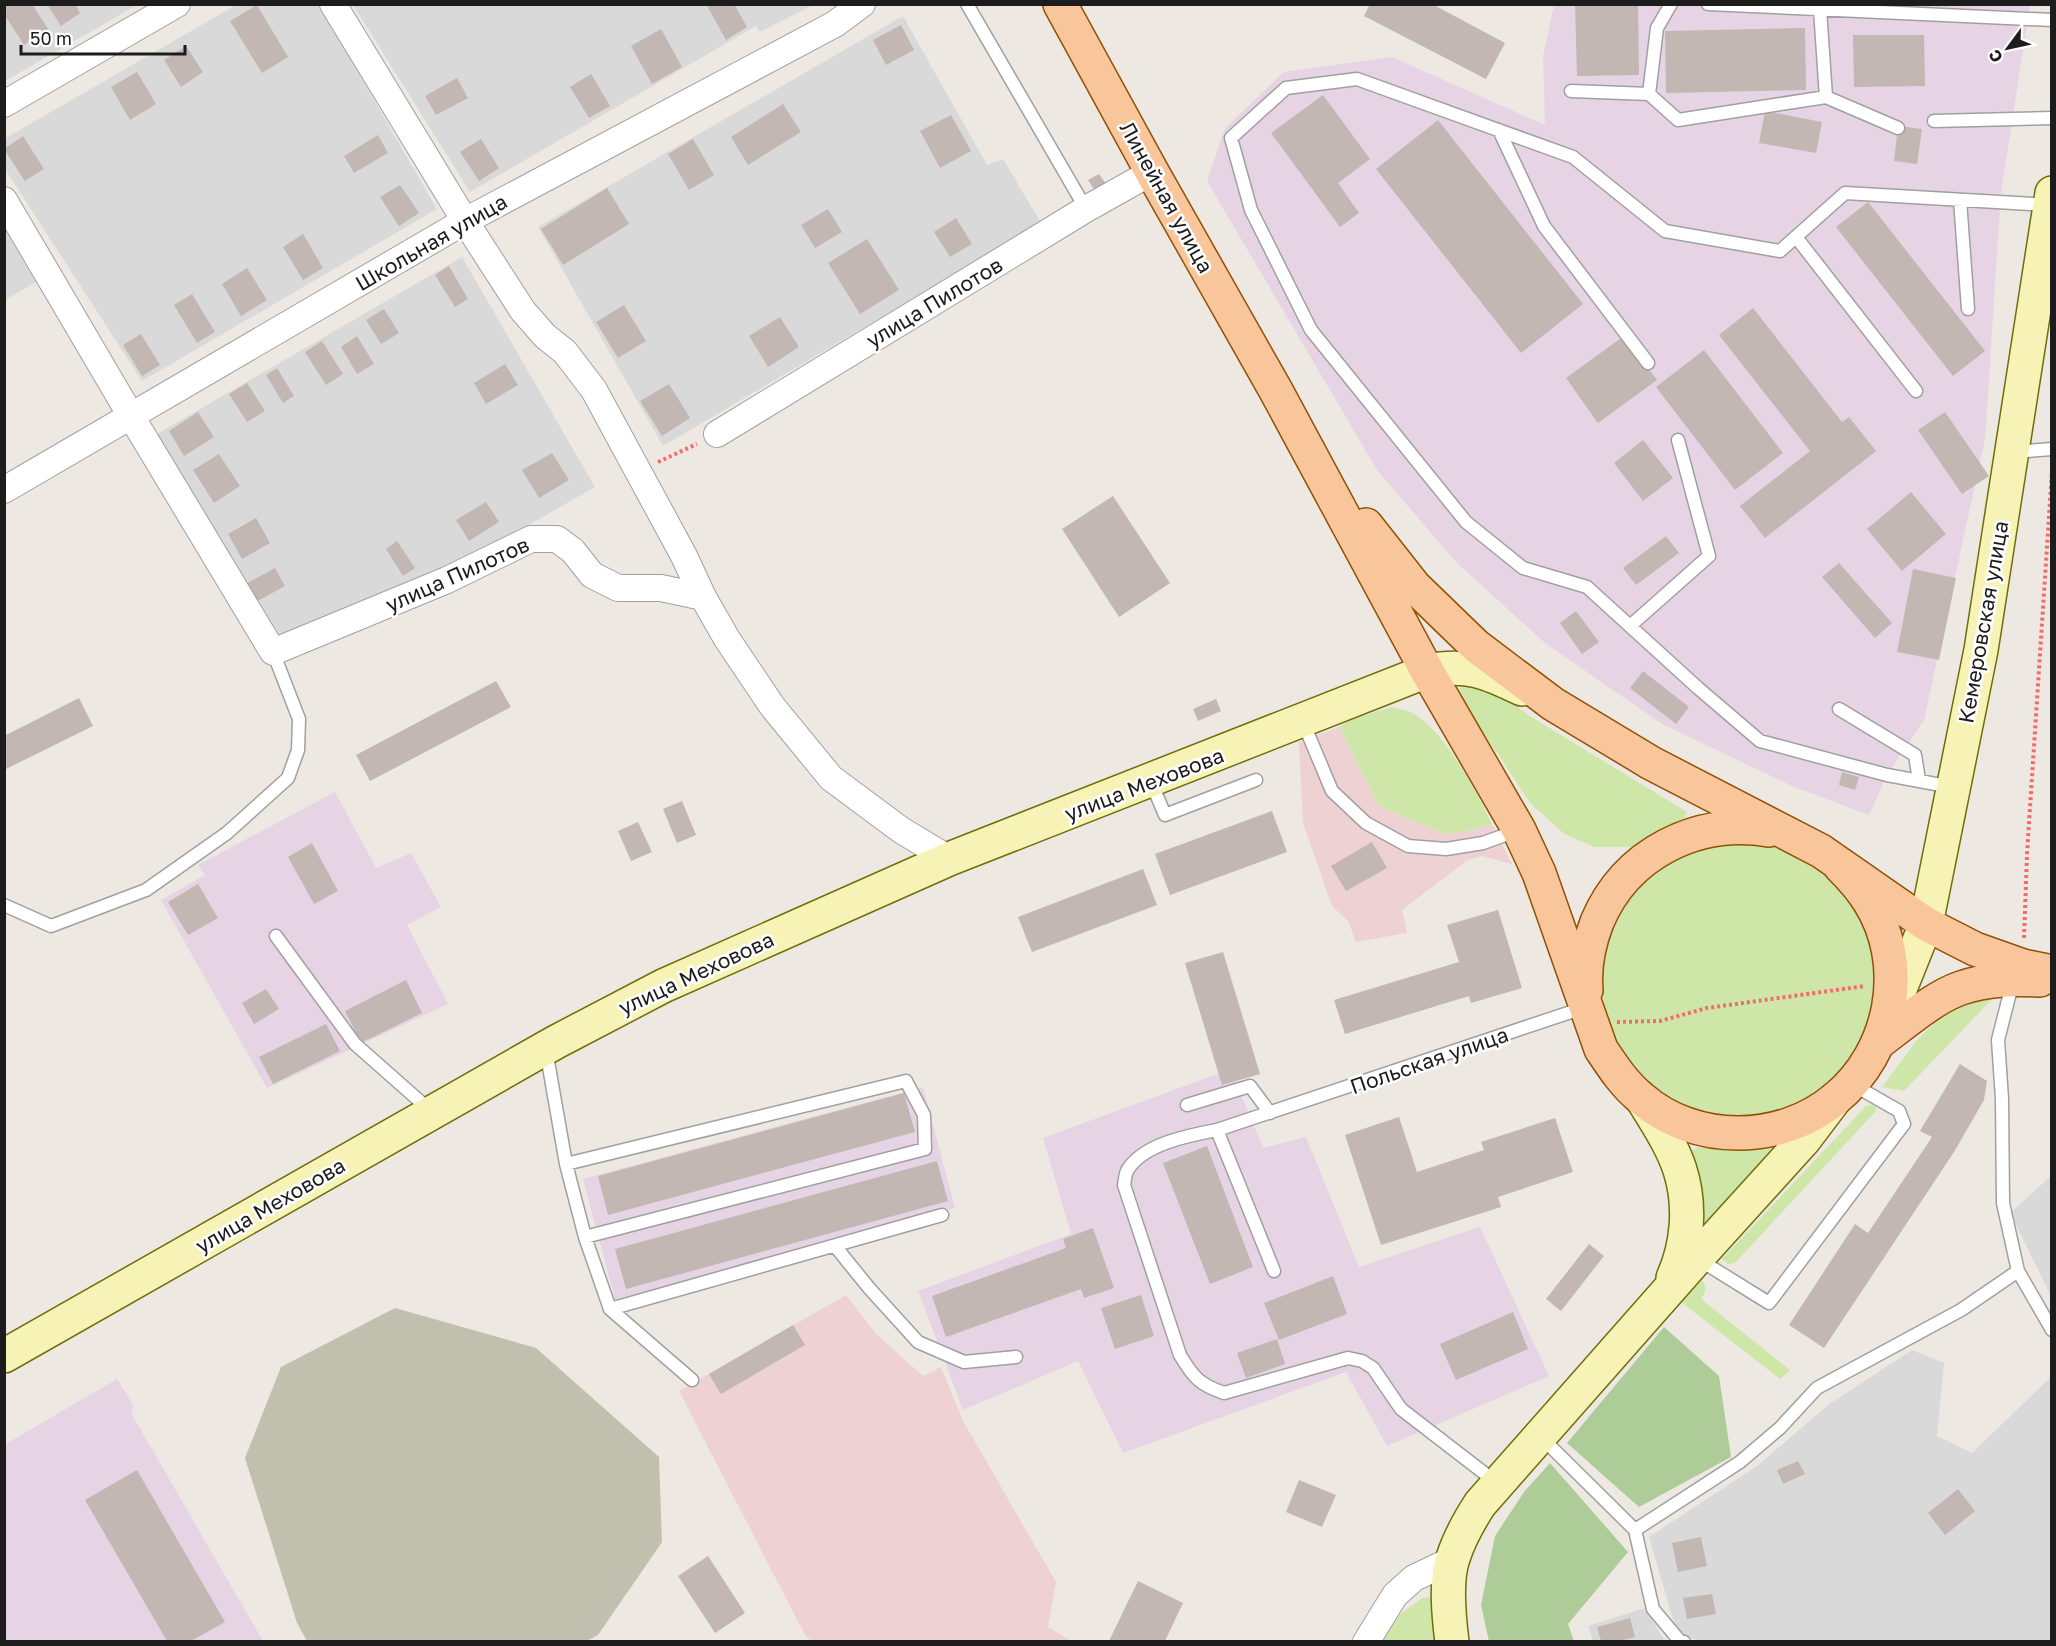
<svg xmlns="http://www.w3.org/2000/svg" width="2056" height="1646" font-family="'Golos Text',sans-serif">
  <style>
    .residential { fill: #dad9d9 }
    .commercial { fill: #eed1d3 }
    .industrial { fill: #e6d4e5 }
    .construction { fill: #c1bfae }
    .grass { fill: #cee7a9 }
    .forest { fill: #adcc98 }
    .building { fill: #c2b7b2 }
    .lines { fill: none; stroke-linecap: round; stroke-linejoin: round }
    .lane-casing { stroke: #a0a0a0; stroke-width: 15 }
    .street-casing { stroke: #a0a0a0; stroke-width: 28 }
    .secondary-casing { stroke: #6f6e08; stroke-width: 36 }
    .primary-casing { stroke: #905104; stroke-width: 36 }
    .path { stroke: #f56b6d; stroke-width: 4; stroke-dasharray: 3 3; stroke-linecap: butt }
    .lane { stroke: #fff; stroke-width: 12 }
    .street { stroke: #fff; stroke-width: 26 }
    .secondary { stroke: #f7f3b6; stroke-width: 33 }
    .primary { stroke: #f9c69b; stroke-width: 33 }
    .labels { text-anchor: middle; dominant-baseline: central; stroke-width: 5; stroke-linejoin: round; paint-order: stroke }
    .street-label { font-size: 21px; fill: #1c1c1c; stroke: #fff }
  </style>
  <rect width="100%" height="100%" fill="#ede8e2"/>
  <!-- residential -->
  <path class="residential" d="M5,5H137L5,81Z
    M236,5H319L437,209L142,381L5,169L4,139Z
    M353,5H813L760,32L756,26L470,192Z
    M903,16L987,165L1003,159L1041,223L663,446L538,227Z
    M4,228L36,282L5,300H4Z
    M462,257L595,487L426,584L351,613L279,634L157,434Z
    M2051,1176V1296L2010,1213Z
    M1912,1350L1944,1363L1937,1436L1972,1453L2051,1377V1641H1699L1677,1633L1649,1537L1757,1466L1828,1405Z
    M1645,1608L1665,1641H1593L1588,1626Z"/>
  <!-- commercial -->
  <path class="commercial" d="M1339,727L1379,806L1442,833H1459L1492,824L1512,864L1482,856L1468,860L1402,910L1407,933L1356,942L1348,921L1332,906L1303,823L1299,742Z
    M846,1295L877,1335L923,1376L941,1367L963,1421L1056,1582L1048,1627L1071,1641H811L804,1633L679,1391Z"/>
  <!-- industrial -->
  <path class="industrial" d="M1554,5H2030L2001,193L1985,439L1924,720L1887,775L1869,815L1792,786L1662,724L1545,643L1456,562L1377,470L1207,181L1225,128L1284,72L1392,57L1545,125L1543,56Z
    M335,792L376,868L411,853L441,907L407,925L448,1004L267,1088L161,900L205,875L198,865Z
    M1231,1069L1263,1148L1306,1137L1359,1267L1480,1227L1549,1376L1387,1446L1346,1372L1123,1453L1078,1361L963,1410L918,1291L1071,1234L1043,1138Z
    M923,1087L955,1208L835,1246L615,1299L583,1179Z
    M117,1379L133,1405L131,1413L263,1641H5L4,1445Z"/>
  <!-- construction -->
  <path class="construction" d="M395,1308L536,1348L659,1457L662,1542L598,1635L585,1642L307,1641L297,1623L245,1458L281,1367Z"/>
  <!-- grass -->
  <path class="grass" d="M1471,682L1490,685L1528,715L1687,812L1680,825L1663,836L1633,847H1594L1563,833L1530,803L1498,754L1461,703L1457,690Z
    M1392,707C1398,709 1405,709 1410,712C1441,725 1478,794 1492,824L1459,833H1442L1379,806L1339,727L1352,719Z
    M1602 980a137 137 0 1 1 274 0a137 137 0 1 1-274 0Z
    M1997,994L1904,1091L1882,1087L1917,1040L1953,1005Z
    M1873,1104L1876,1108L1875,1112L1735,1263L1728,1264L1722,1259L1866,1106Z
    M1766,1145L1773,1147L1771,1157L1701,1231L1690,1151L1699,1147L1722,1148Z
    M1699,1281H1703C1707,1290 1705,1292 1701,1299L1790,1370L1780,1379L1681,1302Z
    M1436,1597L1439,1641L1379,1642L1398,1616L1422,1598Z"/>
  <!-- forest -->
  <path class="forest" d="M1664,1327L1719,1376L1731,1457L1639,1507L1567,1443Z
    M1550,1463L1628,1552L1568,1624L1574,1641H1489L1481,1605L1495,1536L1524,1492Z"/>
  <!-- building -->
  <path class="building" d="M9,4H32L48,29L24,45L4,14V7Z
    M47,4H75L80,13L61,26Z
    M710,4H734L747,27L726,40L707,6Z
    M1370,4H1432L1505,43L1486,79L1364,16Z
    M1575,4H1638L1639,75L1577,76Z
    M257,5L288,57L262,73L230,21Z
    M901,25L914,50L886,65L873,40Z
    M1805,28L1806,90L1666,93L1665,31Z
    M661,29L682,67L652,84L631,46Z
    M1853,35H1924L1925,86L1854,87Z
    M186,46L203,72L181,87L164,60Z
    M137,72L156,104L130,120L111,87Z
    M591,74L610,106L589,118L570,87Z
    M457,78L468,98L436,115L425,96Z
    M1323,95L1370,159L1338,183L1359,213L1340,227L1271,133Z
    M783,104L801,132L748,165L731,137Z
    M1765,111L1822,122L1816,153L1759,143Z
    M951,115L971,151L940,168L920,131Z
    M1438,120L1583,304L1521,353L1376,169Z
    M1898,126L1922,129L1917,164L1894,161Z
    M378,135L388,153L354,173L344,156Z
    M23,136L44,169L25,181L4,149Z
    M481,139L499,168L479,181L460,152Z
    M693,139L714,175L689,190L668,154Z
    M1099,174L1110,190L1099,197L1088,180Z
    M400,185L419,213L399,226L380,197Z
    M607,188L629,224L563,265L541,229Z
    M1868,202L1985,351L1953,376L1836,227Z
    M828,209L842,232L815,248L801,225Z
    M956,218L972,244L950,257L934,232Z
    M303,234L323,268L303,280L283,247Z
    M867,239L899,290L860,314L828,263Z
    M449,266L468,299L455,307L435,275Z
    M247,268L267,300L241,316L222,284Z
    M192,294L215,332L197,343L174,305Z
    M624,305L646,341L618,358L596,322Z
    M1753,308L1842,422L1849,417L1876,451L1765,538L1740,506L1810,451L1719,335Z
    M384,309L399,333L381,344L366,320Z
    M780,317L799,347L768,367L749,336Z
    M141,334L160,365L142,376L123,345Z
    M357,336L374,364L357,374L341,347Z
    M1624,336L1657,380L1598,423L1566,378Z
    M322,341L343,374L326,385L305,352Z
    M1704,350L1783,453L1735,490L1656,387Z
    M505,364L518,385L486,404L474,383Z
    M277,368L294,396L283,403L266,375Z
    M247,383L265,411L247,422L229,394Z
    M669,384L690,418L662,436L640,401Z
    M198,412L214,437L184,456L169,431Z
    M1945,412L1989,476L1962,494L1918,430Z
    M1643,440L1673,478L1643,501L1614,463Z
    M552,453L569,480L539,498L522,470Z
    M219,454L240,486L214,503L193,470Z
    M1911,492L1946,534L1902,571L1867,529Z
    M1113,496L1170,583L1119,617L1062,529Z
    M486,502L499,522L469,541L456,520Z
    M256,518L270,543L242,559L228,534Z
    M1666,536L1679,553L1636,585L1623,568Z
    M397,541L415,568L403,576L386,549Z
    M1839,563L1892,623L1875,638L1822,577Z
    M275,568L285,586L254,603L244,585Z
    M1913,569L1956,578L1939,660L1897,652Z
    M1576,611L1599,642L1582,654L1560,623Z
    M1643,671L1689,707L1676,724L1630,688Z
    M496,681L511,707L370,781L356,755Z
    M79,698L93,726L4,770V736Z
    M1216,699L1221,711L1198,721L1193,709Z
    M1842,772L1859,777L1855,790L1839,785Z
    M682,801L696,835L677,843L663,809Z
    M1272,811L1287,852L1170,895L1155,854Z
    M638,822L652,852L631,861L618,831Z
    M1372,842L1387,868L1346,891L1331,866Z
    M312,843L338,891L314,904L288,857Z
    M1143,869L1157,905L1032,952L1018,917Z
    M198,884L218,918L188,935L168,902Z
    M1498,910L1522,988L1471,1003L1469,996L1345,1034L1334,1000L1459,962L1447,925Z
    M1223,952L1260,1074L1222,1085L1185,963Z
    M406,980L422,1013L361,1043L345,1011Z
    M266,989L279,1009L254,1024L242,1003Z
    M326,1024L340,1051L273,1084L259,1057Z
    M1960,1064L1987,1081L1984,1100L1954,1152L1824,1348L1789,1325L1855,1224L1868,1233L1932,1137L1920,1131Z
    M904,1093L915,1132L608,1215L598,1176Z
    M1399,1117L1417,1172L1484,1150L1481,1142L1555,1118L1573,1172L1498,1197L1501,1207L1381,1245L1345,1135Z
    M1207,1146L1253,1267L1210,1284L1163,1163Z
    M937,1161L948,1201L626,1289L615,1249Z
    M1093,1228L1114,1288L1084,1298L1081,1289L946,1337L932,1296L1066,1248L1063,1239Z
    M1589,1244L1604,1256L1561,1311L1546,1299Z
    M1333,1276L1347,1314L1279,1340L1264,1303Z
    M1141,1295L1154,1336L1115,1349L1101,1308Z
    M1513,1312L1528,1349L1456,1380L1440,1344Z
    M793,1325L805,1345L721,1394L709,1374Z
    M1277,1339L1285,1364L1246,1378L1237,1353Z
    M1798,1461L1805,1474L1783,1484L1777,1470Z
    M137,1470L225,1622L191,1641H167L85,1500Z
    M1299,1480L1336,1495L1322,1527L1286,1512Z
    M1958,1489L1975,1511L1945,1535L1928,1513Z
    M1701,1537L1707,1566L1678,1572L1672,1543Z
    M708,1556L745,1613L715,1633L678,1576Z
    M1138,1581L1183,1603L1165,1641H1109Z
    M1712,1594L1716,1614L1687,1619L1683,1598Z
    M1630,1618L1635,1637L1619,1641H1601L1597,1627Z"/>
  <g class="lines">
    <defs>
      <path id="lane" d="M967,4L1086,209
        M1708,4L2052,20
        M1571,91L1649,94L1678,120L1826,97L1820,9
        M1649,94L1657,28L1671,4
        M1826,97L1898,128
        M1934,121L2052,118
        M1499,130L1544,226L1648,363
        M1960,200L1968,309
        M1796,237L1916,391
        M2014,452L2052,449
        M1630,626L1709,556L1678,440
        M1839,709L1915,755L1919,780
        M1303,722L1332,791L1366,823L1408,846L1446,849L1483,843L1519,830
        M1151,782L1165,815L1256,780
        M1952,787L1887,775L1760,741L1698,688L1587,587L1523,568L1466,522L1311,330L1251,210L1231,138L1286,88L1357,79L1573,157L1665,231L1780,251L1845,193L2049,205
        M4,905L51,926L146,890L227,833L288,778L298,750L299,719L273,652
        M276,936L355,1044L432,1112
        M2013,981L1998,1040L2002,1099L2003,1203L2018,1271L2052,1330
        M546,1050L566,1164L585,1237L610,1309L692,1380
        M1187,1105L1250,1086L1270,1113
        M1217,1130L1274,1271
        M566,1164L906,1081L924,1115L925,1149L585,1237
        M835,1246L869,1288L918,1342L964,1362L1016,1357
        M1698,1259L1769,1303L1904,1124L1899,1111L1852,1084
        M610,1309L942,1215
        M1540,1436L1635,1530
        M1497,1483L1401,1409L1373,1368L1362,1361L1348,1358L1224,1393C1200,1385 1193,1377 1180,1355L1124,1185C1125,1181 1125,1175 1127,1171C1142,1144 1190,1135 1217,1130L1586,1007
        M1684,1642L1679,1640L1653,1609L1635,1530L1740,1462L1780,1428L1817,1388L1961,1310L2018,1271"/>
      <path id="street" d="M333,4L465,221L523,311L545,336L565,352L594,390L684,556L703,597L727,639L772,706L831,778L901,830L949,859
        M4,104L177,4
        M4,200L131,416L273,652L447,580L531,539H557L573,551L592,575L618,588H661L703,597
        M717,434L1086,209L1152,172
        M4,490L465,221L835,24L862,4
        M1366,1642L1395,1595L1414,1578L1452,1560"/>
      <path id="secondary" d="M1890,1014L1926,924L1981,650L2052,193
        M1643,1100C1656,1122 1672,1145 1680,1170C1691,1205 1688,1244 1673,1278
        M4,1356L556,1042L663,986L949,859L1427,671C1467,663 1487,672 1522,689
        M1452,1642C1449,1618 1445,1581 1453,1558C1459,1539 1469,1521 1480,1504L1697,1258L1804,1140L1835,1099"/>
      <path id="primary" d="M1060,4L1152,172L1275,389L1427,671L1519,830L1539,873L1601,1049C1613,1067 1624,1084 1641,1098C1695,1145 1781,1144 1835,1099C1893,1052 1909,964 1869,901C1861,888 1851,877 1840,866
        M1366,525L1414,586L1476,646L1553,704L1651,763L1821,851L1926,924L1975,949L2023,966L2052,972
        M1586,990C1584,967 1589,943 1597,922C1626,853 1697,818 1769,830
        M1879,1042C1902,1025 1934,997 1961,988C1987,979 2013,979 2040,980"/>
    </defs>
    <!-- lane casing -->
    <use href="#lane" class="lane-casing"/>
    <!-- street casing -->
    <use href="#street" class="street-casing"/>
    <!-- secondary casing -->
    <use href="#secondary" class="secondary-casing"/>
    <!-- primary casing -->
    <use href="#primary" class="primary-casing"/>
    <!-- path -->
    <path class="path" d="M658,462L697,444
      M2024,938L2027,854L2052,470
      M1617,1022L1660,1021L1707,1008L1865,986"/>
    <!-- lane -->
    <use href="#lane" class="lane"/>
    <!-- street -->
    <use href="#street" class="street"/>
    <!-- secondary -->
    <use href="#secondary" class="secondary"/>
    <!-- primary -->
    <use href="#primary" class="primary"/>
  </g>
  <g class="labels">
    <!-- street labels -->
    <g class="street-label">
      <text transform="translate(1167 197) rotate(61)">Линейная улица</text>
      <text transform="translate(431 242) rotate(-30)">Школьная улица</text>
      <text transform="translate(934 302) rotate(-31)">улица Пилотов</text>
      <text transform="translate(457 574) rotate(-24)">улица Пилотов</text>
      <text transform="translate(1983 622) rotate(-80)">Кемеровская улица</text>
      <text transform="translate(1144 784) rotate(-21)">улица Меховова</text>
      <text transform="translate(696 973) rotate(-25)">улица Меховова</text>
      <text transform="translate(1429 1060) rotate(-19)">Польская улица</text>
      <text transform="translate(270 1205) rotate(-30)">улица Меховова</text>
    </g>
  </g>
  <!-- border -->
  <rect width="2056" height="1646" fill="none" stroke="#1c1c1c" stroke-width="12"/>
  <!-- north arrow -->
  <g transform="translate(2008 48) rotate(237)" stroke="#ffffff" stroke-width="4.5" paint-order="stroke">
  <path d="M0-4.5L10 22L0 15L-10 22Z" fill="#1c1c1c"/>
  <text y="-9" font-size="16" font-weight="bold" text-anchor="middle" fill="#1c1c1c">С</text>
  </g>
  <!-- scale -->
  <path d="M21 45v9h164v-9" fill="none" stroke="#1c1c1c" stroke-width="3"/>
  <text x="30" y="45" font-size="18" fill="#1c1c1c" stroke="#ffffff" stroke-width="4.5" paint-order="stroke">50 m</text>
</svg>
